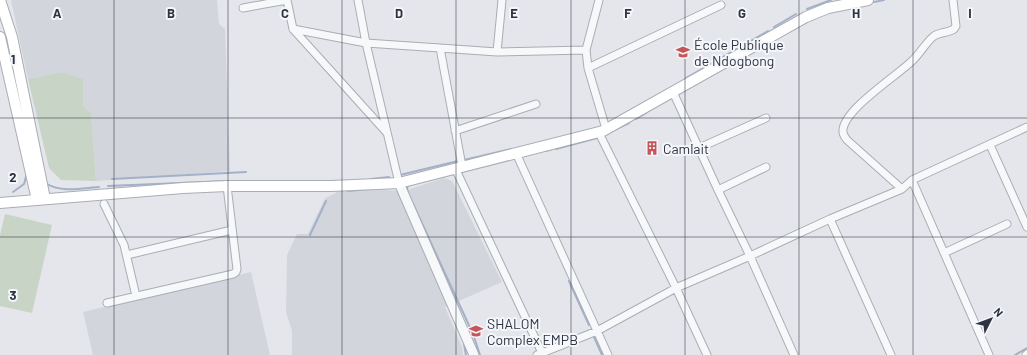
<svg xmlns="http://www.w3.org/2000/svg" width="1027" height="355" font-family="Barlow,sans-serif">
  <style>
    .built { fill: #d3d5dd }
    .green { fill: #c8d5c6 }
    .lines { fill: none; stroke-linecap: round; stroke-linejoin: round }
    .stream { stroke: #a3b1c8; stroke-width: 2 }
    .minor-casing { stroke: #aaadb5; stroke-width: 9 }
    .tertiary-casing { stroke: #aaadb5; stroke-width: 11 }
    .secondary-casing { stroke: #aaadb5; stroke-width: 12 }
    .minor { stroke: #f7f8fa; stroke-width: 7 }
    .tertiary { stroke: #f7f8fa; stroke-width: 9 }
    .secondary { stroke: #fff; stroke-width: 10 }
    .grid { fill: none; stroke: #2d3343; stroke-width: 1; stroke-opacity: 0.55 }
    .labels { text-anchor: middle; dominant-baseline: central; stroke-width: 4; stroke-linejoin: round; paint-order: stroke }
    .poi-label { font-size: 14px; fill: #2d3343; stroke: #f4f6f9; text-anchor: start }
    .grid-label { font-size: 13px; text-anchor: middle; font-weight: bold; fill: #2d3343; stroke: #f4f6f9; stroke-width: 4; stroke-linejoin: round; paint-order: stroke }
  </style>
  <rect width="100%" height="100%" fill="#e5e6eb"/>
  <!-- built -->
  <path class="built" d="M11,0H217L219,24L225,29L230,171L96,181L91,114L83,106V80L61,72L28,79Z
    M444,178L452,181L502,282L445,307L462,347L463,355H292V331L286,312L287,255L297,234H308L325,198L346,188L404,191Z
    M251,272L270,355H93L83,312Z"/>
  <!-- green -->
  <path class="green" d="M61,72L83,79V106L91,113L96,181L61,180L49,168L28,79Z
    M5,214L52,225L32,313L0,306V235Z"/>
  <g class="lines">
    <!-- stream -->
    <path class="stream" d="M874,2L884,0
      M807,9L831,0
      M774,27L796,14
      M686,78L768,31
      M636,119L646,113
      M614,130L629,123
      M556,149L597,138
      M546,151L552,149
      M464,160L511,149
      M400,175L458,161
      M112,179L246,172
      M371,179L389,177
      M47,184C62,193 83,188 99,187
      M108,186L227,181
      M236,191H258
      M348,191L369,189
      M13,192L24,184L27,173
      M408,192L407,189L408,184
      M413,204L473,334L480,355
      M310,235L326,201
      M569,281L589,325
      M594,337L602,355
      M464,344L466,355
      M1015,355L1027,348"/>
    <defs>
      <path id="minor" d="M287,0L293,29L387,133
        M358,0L366,43L399,183
        M243,8L287,0
        M293,29L366,43L440,48L497,52L586,50L588,68L606,129
        M440,48L462,166
        M586,50L599,0
        M497,52L502,0
        M588,68L721,5
        M673,92L718,190L750,256L794,355
        M455,131L536,104
        M599,133L676,288L707,355
        M990,145L1027,227
        M699,148L766,118
        M516,153L608,355
        M455,168L543,355
        M912,180L989,355
        M902,189L847,140C845,137 843,135 843,132C841,111 898,75 912,61C920,54 926,42 934,36C940,32 948,33 954,29L956,26L953,0
        M718,190L766,167
        M104,204L124,245L136,296
        M830,219L891,355
        M944,253L1007,224
        M127,255L232,230
        M107,303L233,274L236,272L237,269L227,186
        M537,355L597,331L676,288L750,256L830,219L902,189L912,180L1027,127
        M1026,355L1027,354"/>
      <path id="tertiary" d="M399,183L474,355"/>
      <path id="secondary" d="M0,0L12,37L45,199
        M0,37L37,200
        M0,203L183,188L227,186H331L399,183L603,131L806,17L828,8L868,0"/>
    </defs>
    <!-- minor casing -->
    <use href="#minor" class="minor-casing"/>
    <!-- tertiary casing -->
    <use href="#tertiary" class="tertiary-casing"/>
    <!-- secondary casing -->
    <use href="#secondary" class="secondary-casing"/>
    <!-- minor -->
    <use href="#minor" class="minor"/>
    <!-- tertiary -->
    <use href="#tertiary" class="tertiary"/>
    <!-- secondary -->
    <use href="#secondary" class="secondary"/>
  </g>
  <!-- grid -->
  <path class="grid" d="M114,0V355M228,0V355M342,0V355M456,0V355M571,0V355M685,0V355M799,0V355M913,0V355M0,118H1027M0,237H1027"/>
  <!-- icons -->
  <defs>
    <symbol id="school-bare" viewBox="-9 -9 18 18"><path d="M0-5L7-2L0 1L-7-2ZM-4 1L0 2.5L4 1V4Q0 6-4 4Z" fill="#c65459" stroke="#f4f6f9" stroke-width="2.5" paint-order="stroke"/></symbol>
    <symbol id="building-bare" viewBox="-9 -9 18 18"><path d="M-4-6H4V6H1V3H-1V6H-4ZM-2.5-4.3h1.7v1.8h-1.7ZM.8-4.3h1.7v1.8H.8ZM-2.5-1h1.7V.8h-1.7ZM.8-1h1.7V.8H.8Z" fill="#c65459" stroke="#f4f6f9" stroke-width="2.5" paint-order="stroke"/></symbol>
  </defs>
  <g fill-rule="evenodd">
    <use href="#school-bare" x="673" y="42" width="20" height="20"/>
    <use href="#building-bare" x="642" y="138" width="20" height="20"/>
    <use href="#school-bare" x="466" y="321" width="20" height="20"/>
  </g>
  <g class="labels">
    <!-- poi labels -->
    <g class="poi-label">
      <text x="694" y="44">École Publique<tspan x="694" dy="16">de Ndogbong</tspan></text>
      <text x="663" y="148">Camlait</text>
      <text x="487" y="323">SHALOM<tspan x="487" dy="16">Complex EMPB</tspan></text>
    </g>
  </g>
  <g class="grid-label">
    <text x="57" y="18">A</text>
    <text x="171" y="18">B</text>
    <text x="285" y="18">C</text>
    <text x="399" y="18">D</text>
    <text x="514" y="18">E</text>
    <text x="628" y="18">F</text>
    <text x="742" y="18">G</text>
    <text x="856" y="18">H</text>
    <text x="970" y="18">I</text>
    <text x="13" y="64">1</text>
    <text x="13" y="182">2</text>
    <text x="13" y="300">3</text>
  </g>
  <!-- north arrow -->
  <g transform="translate(991 319) rotate(48)" stroke="#f4f6f9" stroke-width="3" paint-order="stroke">
  <path d="M0-3L7 15L0 10L-7 15Z" fill="#2d3343"/>
  <text y="-6" font-size="11" font-weight="bold" text-anchor="middle" fill="#2d3343">N</text>
  </g>
</svg>
